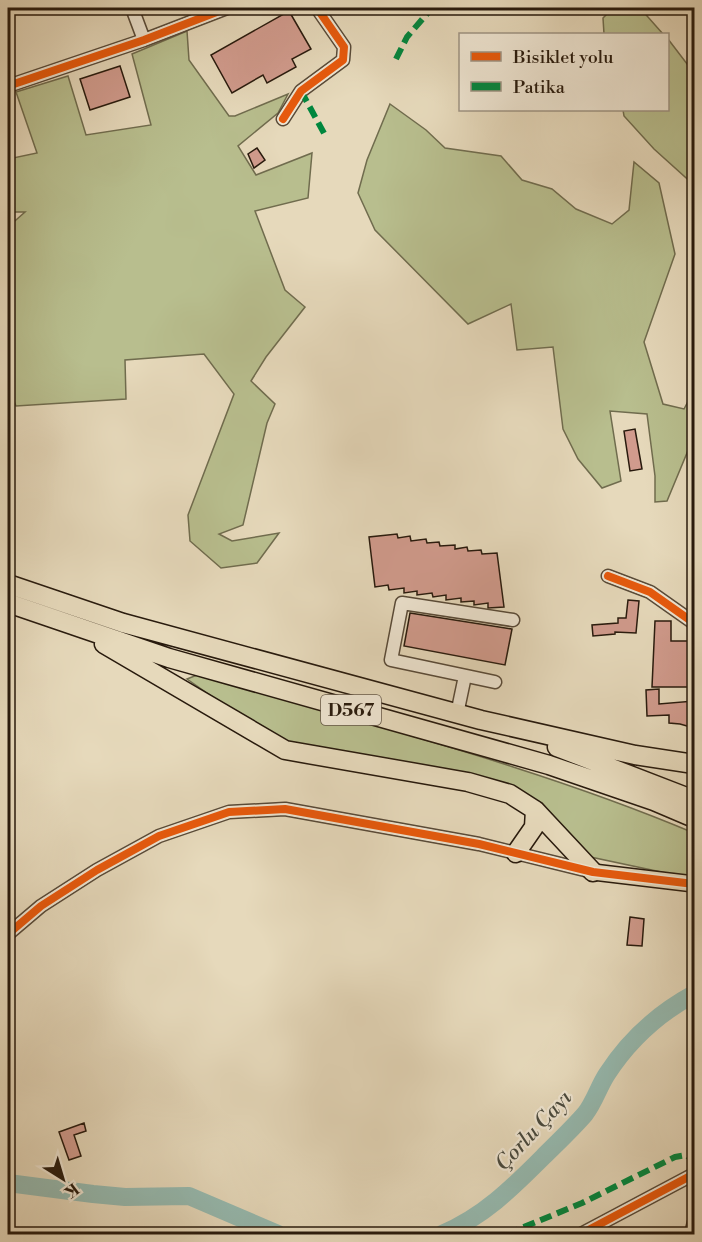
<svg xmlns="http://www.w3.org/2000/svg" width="702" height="1242" font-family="'Libre Bodoni',serif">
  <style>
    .green { fill: #b8be8e; stroke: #706c4e; stroke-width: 1.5 }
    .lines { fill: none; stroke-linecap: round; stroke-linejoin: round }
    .river { stroke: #96bab0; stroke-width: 18 }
    .building { fill: #d19b8d; stroke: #281a0d; stroke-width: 1.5 }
    .minor-casing { stroke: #584a38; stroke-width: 15 }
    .major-casing { stroke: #281a0d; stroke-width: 18 }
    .highway-casing { stroke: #281a0d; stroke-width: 21 }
    .minor { stroke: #efe6d3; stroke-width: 12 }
    .major { stroke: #e6d9bb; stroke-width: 15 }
    .highway { stroke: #e6d9bb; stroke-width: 18 }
    .quiet { stroke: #00873e; stroke-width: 6; stroke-dasharray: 12 6; stroke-linecap: butt }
    .cycleway-casing { stroke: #efe6d3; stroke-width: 11 }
    .cycleway { stroke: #e8590c; stroke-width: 8 }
    .labels { text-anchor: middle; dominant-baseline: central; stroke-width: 4.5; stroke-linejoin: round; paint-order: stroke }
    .shield { fill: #efe6d3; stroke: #645748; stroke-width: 1.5 }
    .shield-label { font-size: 18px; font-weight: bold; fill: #281a0d }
    .water-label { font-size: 21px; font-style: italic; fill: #494a3e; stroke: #efe6d3 }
  </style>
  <rect width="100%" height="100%" fill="#e6d9bb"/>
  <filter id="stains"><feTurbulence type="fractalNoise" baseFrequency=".00333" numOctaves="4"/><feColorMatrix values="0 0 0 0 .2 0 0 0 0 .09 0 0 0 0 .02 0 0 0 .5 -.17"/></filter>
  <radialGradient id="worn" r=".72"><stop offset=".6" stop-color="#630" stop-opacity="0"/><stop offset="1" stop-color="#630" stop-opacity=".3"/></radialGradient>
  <!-- green -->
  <path class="green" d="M613,8H640L663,34H604L603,18Z
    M187,31L189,60L229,116H235L288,94L278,113L238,146L256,175L312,153L308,198L255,211L285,290L305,307L266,357L251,381L275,404L267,423L243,525L219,534L232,541L279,533L257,563L221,568L190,541L188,515L234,394L204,354L125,360L126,399L16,406L8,387V227L25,212H8V159L37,153L16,92L68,76L86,135L151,125L132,54Z
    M668,39L694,73V185L654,149L624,116L623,110H668Z
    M390,104L426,130L445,148L501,156L522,180L552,189L576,209L612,224L629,210L634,162L659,183L675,254L644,342L663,404L684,409L694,390V436L667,501L655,502V476L647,414L610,411L621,481L602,488L578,459L563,429L553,347L517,350L511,304L468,324L375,230L358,193L367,160Z
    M197,675L217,679C377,727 540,768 694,833V879L586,856L542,803L517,794L296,748L267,735L187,679Z"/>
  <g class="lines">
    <!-- river -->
    <path class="river" d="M8,1183L93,1194L125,1197L189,1196L278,1234
      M442,1234C483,1217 512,1188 543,1157C557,1143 572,1129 585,1114C594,1103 599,1086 607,1074C629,1040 659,1013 694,994"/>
  </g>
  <!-- building -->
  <path class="building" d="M289,11L311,49L292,59L296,67L267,83L263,75L232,93L211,55Z
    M120,66L130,97L90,110L80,79Z
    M257,148L265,160L254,168L248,154Z
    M635,429L642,469L630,471L624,431Z
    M397,534L398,538L410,536L411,541L426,539L427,543L439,542L440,546L455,545V549L467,547L468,551L481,550L482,554L497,553L504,607L488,608V603L474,605V601L461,602V598L446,600V595L433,597L432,593L417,595V591L404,593V588L389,590L388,585L375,587L369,537Z
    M628,600L639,601L636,633L615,632V634L593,636L592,625L618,623V618H626Z
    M410,613L512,629L505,665L404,646Z
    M655,621H671V641H694V687H652Z
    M659,689V704L694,701V728L680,724L669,723V715L647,716L646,690Z
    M630,917L644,919L642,946L627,945Z
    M84,1123L86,1131L74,1135L81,1156L69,1160L59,1132Z"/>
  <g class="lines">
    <defs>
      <path id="minor" d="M132,8L144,40
        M8,86L144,40L227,8
        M283,119L301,91L343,60L344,47L317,8
        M608,576L650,592L694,623
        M495,682L391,660L402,603L513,620
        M457,714L465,676
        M8,934L41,906L97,870L159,836L229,812L285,809L479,844L593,872
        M581,1234L694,1174
        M691,1234L694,1222"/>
      <path id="major" d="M593,872L694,884"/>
      <path id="highway" d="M8,584L123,623L481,720L635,755L694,764
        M8,603L169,658L549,765L654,801L694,818
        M104,644L285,750L468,782L510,794L535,810L593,872
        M557,747L694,800
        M516,853L534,827L535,810"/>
    </defs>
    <!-- minor casing -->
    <use href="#minor" class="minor-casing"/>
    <!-- major casing -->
    <use href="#major" class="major-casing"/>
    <!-- highway casing -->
    <use href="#highway" class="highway-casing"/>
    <!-- minor -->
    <use href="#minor" class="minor"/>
    <!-- major -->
    <use href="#major" class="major"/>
    <!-- highway -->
    <use href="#highway" class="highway"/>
    <!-- quiet -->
    <path class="quiet" d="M8,47L12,8
      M396,59L407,37L432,8
      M301,91L325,135
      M507,1234L582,1203L675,1157L686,1155L694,1161"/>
    <defs>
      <path id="cycleway" d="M8,86L144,40L227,8
        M283,119L301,91L343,60L344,47L317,8
        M608,576L650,592L694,623
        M8,934L41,906L97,870L159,836L229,812L285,809L479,844L593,872L694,884
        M581,1234L694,1174"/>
    </defs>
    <!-- cycleway casing -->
    <use href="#cycleway" class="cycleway-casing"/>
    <!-- cycleway -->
    <use href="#cycleway" class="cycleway"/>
  </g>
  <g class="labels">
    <!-- shield labels -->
    <rect class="shield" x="321" y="695" width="60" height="30" rx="4.5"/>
    <g class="shield-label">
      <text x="351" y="710">D567</text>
    </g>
    <!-- water labels -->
    <g class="water-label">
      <text transform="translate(534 1131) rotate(-47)">Çorlu Çayı</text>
    </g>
  </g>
  <!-- margin -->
  <rect width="702" height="1242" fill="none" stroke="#e6d9bb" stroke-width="30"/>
  <rect x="9" y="9" width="684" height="1224" fill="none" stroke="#281a0d" stroke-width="3"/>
  <rect x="15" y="15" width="672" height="1212" fill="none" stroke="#281a0d" stroke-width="1.5"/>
  <!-- legend -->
  <rect x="459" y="33" width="210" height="78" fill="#efe6d3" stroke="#9f9484" stroke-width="1.5"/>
  <rect x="471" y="52" width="30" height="9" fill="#e8590c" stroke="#9f9484" stroke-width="1.5"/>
  <text x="513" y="63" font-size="18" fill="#281a0d">Bisiklet yolu</text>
  <rect x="471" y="82" width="30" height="9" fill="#00873e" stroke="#9f9484" stroke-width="1.5"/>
  <text x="513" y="93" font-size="18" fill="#281a0d">Patika</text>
  <!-- north arrow -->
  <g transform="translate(63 1179) rotate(143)" stroke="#efe6d3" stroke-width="4.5" paint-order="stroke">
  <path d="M0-4.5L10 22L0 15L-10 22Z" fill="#281a0d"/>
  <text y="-9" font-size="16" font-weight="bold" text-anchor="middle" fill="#281a0d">K</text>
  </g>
  <rect width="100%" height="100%" filter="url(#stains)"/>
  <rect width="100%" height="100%" fill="url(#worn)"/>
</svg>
